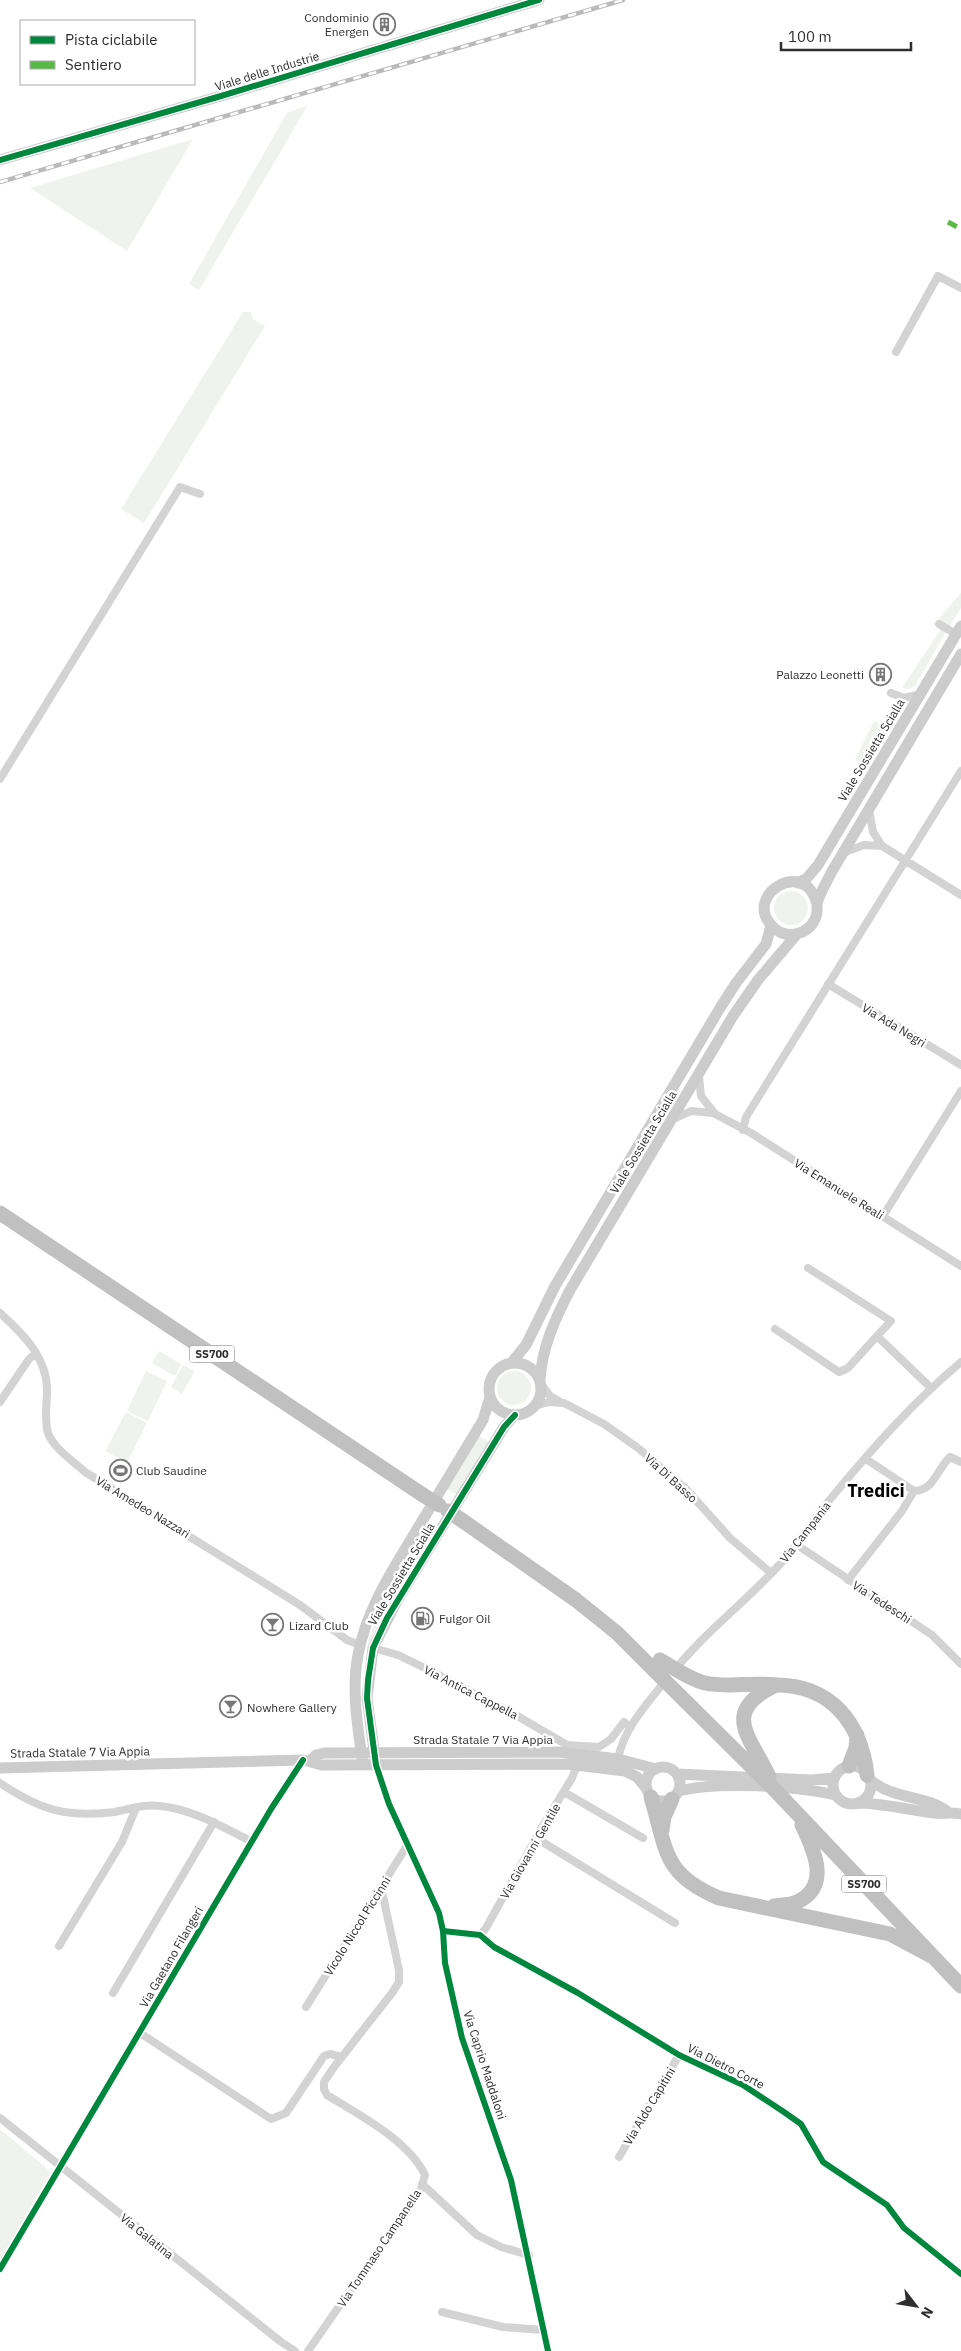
<svg xmlns="http://www.w3.org/2000/svg" width="961" height="2351" font-family="'IBM Plex Sans',sans-serif">
  <style>
    .green { fill: #f0f3ed }
    .lines { fill: none; stroke-linecap: round; stroke-linejoin: round }
    .street { stroke: #d3d3d3; stroke-width: 8 }
    .secondary { stroke: #ccc; stroke-width: 11 }
    .highway { stroke: #c0c0c0; stroke-width: 15 }
    .rail-casing { stroke: #bababa; stroke-width: 4.5 }
    .rail { stroke: #fff; stroke-width: 2.5; stroke-dasharray: 8; stroke-linecap: butt }
    .highway-bridge { stroke: #c0c0c0; stroke-width: 15 }
    .quiet { stroke: #58b947; stroke-width: 5; stroke-dasharray: 10 5; stroke-linecap: butt }
    .cycleway-casing { stroke: #fff; stroke-width: 9 }
    .cycleway { stroke: #00873e; stroke-width: 6 }
    .labels { text-anchor: middle; dominant-baseline: central; stroke-width: 5; stroke-linejoin: round; paint-order: stroke }
    .shield { fill: #fff; stroke: #6d6d6d; stroke-width: 1 }
    .shield-label { font-size: 11px; font-weight: bold; fill: #2e2e2e }
    .poi-label { font-size: 12px; fill: #2e2e2e; stroke: #fff; text-anchor: start }
    .street-label { font-size: 12px; fill: #2e2e2e; stroke: #fff }
    .district-label { font-size: 18px; font-weight: bold; fill: #000; stroke: #fff }
  </style>
  <rect width="100%" height="100%" fill="#fff"/>
  <!-- green -->
  <path class="green" d="M308,105L199,290L189,284L287,113Z
    M193,139L127,251L30,188Z
    M243,312H251L253,319L265,326L144,523L121,509Z
    M961,593V608L950,626L938,619Z
    M941,629L946,632L915,686L909,689L902,688Z
    M895,704L898,712C889,732 873,746 863,764L855,760L874,721L883,725Z
    M774 908a17 17 0 1 1 34 0a17 17 0 1 1-34 0Z
    M159,1351L181,1364L175,1376L152,1363Z
    M183,1365L195,1371L182,1394L171,1387Z
    M146,1371L167,1381L148,1421L127,1411Z
    M497 1388a17 17 0 1 1 34 0a17 17 0 1 1-34 0Z
    M126,1412L147,1423L127,1463L105,1451Z
    M479,1436L489,1442L457,1495L446,1489Z
    M424,1526L434,1532L382,1616L370,1642L368,1641C382,1600 403,1564 424,1526Z
    M0,2129L51,2172L0,2260Z"/>
  <g class="lines">
    <!-- street -->
    <path class="street" d="M896,352L938,276L961,288
      M939,624L956,634
      M891,693L904,698L921,694
      M0,779L180,487L200,494
      M869,810L873,832L882,846L961,895
      M845,852L864,845L882,846
      M828,984L961,1065
      M699,1076L701,1096L715,1114L751,1133L961,1266
      M674,1119L691,1111L713,1113
      M743,1130L746,1117L961,771
      M883,1216L961,1091
      M808,1268L891,1321L877,1336
      M0,1313C23,1334 47,1357 47,1390C47,1404 44,1419 48,1433C54,1449 73,1461 85,1472L300,1605L347,1640L360,1645
      M775,1329L839,1372L848,1368L877,1336L930,1387
      M541,1384L550,1396L559,1401
      M0,1402L29,1359L36,1353
      M535,1406L549,1402L564,1403L604,1424L638,1448L686,1489L730,1538L771,1573
      M866,1459L914,1491
      M914,1491C935,1490 936,1470 950,1457L961,1462
      M797,1545L932,1635L961,1664
      M848,1580L902,1511L914,1491
      M373,1648L398,1655L431,1671L514,1714L567,1745L599,1747L611,1739L624,1722L631,1727
      M674,1671C706,1631 747,1601 781,1563C800,1542 814,1518 832,1497C872,1449 913,1402 961,1362
      M618,1759C624,1728 647,1704 666,1680
      M376,1765L389,1804L439,1913L443,1931L445,1963L462,2038L511,2180L548,2351
      M0,1783C40,1810 67,1818 115,1812C130,1809 144,1804 160,1806C192,1809 223,1827 252,1842
      M564,1792L643,1838
      M536,1838L675,1923
      M443,1931L480,1935L494,1947L578,1993L679,2055L743,2085L784,2112L801,2124L823,2162L887,2205L904,2228L961,2274
      M480,1935L486,1928L541,1829L572,1778L577,1765
      M59,1946L122,1842L136,1808
      M113,1993L214,1822
      M306,2007L408,1844
      M140,2033L271,2119L286,2113L324,2056L330,2054L342,2057
      M0,2118L280,2341L295,2351
      M619,2157L679,2055
      M422,2184L477,2235L501,2247L529,2255
      M0,2269L271,1809L303,1760
      M442,2312L503,2327L543,2330
      M308,2351L421,2189L425,2175C408,2140 359,2115 327,2095L324,2089V2082L334,2067L392,1993L399,1982V1970L381,1887"/>
    <!-- secondary -->
    <path class="secondary" d="M0,160L221,96L539,0
      M798,883L807,878L818,865L961,626
      M817,904C805,856 741,896 773,927C786,940 808,935 815,919C818,914 817,909 817,904C819,894 827,882 831,873L961,654
      M512,1362L526,1345L555,1286L720,1008L736,983L766,944L771,926
      M489 1389a26 26 0 1 1 52 0a26 26 0 1 1-52 0Z
      M540,1380C542,1347 555,1319 570,1290L733,1016L758,980L797,934
      M310,1761L316,1755L324,1753L559,1752L618,1759L656,1769
      M363,1765C358,1728 351,1692 358,1655C366,1610 393,1569 416,1531C438,1494 461,1457 483,1420L490,1397
      M376,1765L367,1698L373,1648L398,1599L504,1427L515,1415
      M833 1785a19 19 0 1 1 38 0a19 19 0 1 1-38 0Z
      M646 1784a17 17 0 1 1 34 0a17 17 0 1 1-34 0Z
      M0,1768L303,1760L322,1765L567,1764L625,1771L637,1777L646,1788
      M677,1774L811,1780L834,1778
      M869,1779C895,1801 925,1794 948,1812
      M679,1791C719,1781 796,1786 836,1795
      M857,1803C883,1803 908,1810 934,1813C943,1814 952,1812 961,1814"/>
    <!-- highway -->
    <path class="highway" d="M0,1213L423,1495
      M463,1521L576,1600L617,1633L652,1668
      M776,1685C831,1685 861,1723 867,1775
      M849,1766L856,1748L857,1735
      M774,1789L961,1986
      M651,1797C667,1850 662,1874 719,1898L890,1934L933,1957
      M662,1830L664,1817L672,1799
      M774,1906C781,1905 791,1905 797,1902C832,1886 813,1848 802,1825"/>
    <defs>
      <path id="rail" d="M0,182L623,0"/>
    </defs>
    <!-- rail casing -->
    <use href="#rail" class="rail-casing"/>
    <!-- rail -->
    <use href="#rail" class="rail"/>
    <!-- highway-bridge -->
    <path class="highway-bridge" d="M423,1495L439,1505
      M448,1511L463,1521
      M660,1660C674,1668 689,1679 705,1683C728,1688 753,1682 776,1685
      M652,1668L774,1789
      M769,1777C751,1737 719,1712 776,1685"/>
    <!-- quiet -->
    <path class="quiet" d="M948,222L961,229"/>
    <defs>
      <path id="cycleway" d="M0,160L221,96L539,0
        M515,1415L504,1427L387,1618L373,1648L368,1680L367,1698L376,1765L389,1804L439,1913L443,1931L445,1963L462,2038L511,2180L548,2351
        M443,1931L480,1935L494,1947L578,1993L679,2055L743,2085L784,2112L801,2124L823,2162L887,2205L904,2228L961,2274
        M0,2269L271,1809L303,1760"/>
    </defs>
    <!-- cycleway casing -->
    <use href="#cycleway" class="cycleway-casing"/>
    <!-- cycleway -->
    <use href="#cycleway" class="cycleway"/>
  </g>
  <!-- icons -->
  <defs>
    <symbol id="building-ring" viewBox="-11 -11 22 22"><circle r="9.5" fill="#fff" stroke="#777" stroke-width="1.5"/><path d="M-4-6H4V6H1V3H-1V6H-4ZM-2.5-4.3h1.7v1.8h-1.7ZM.8-4.3h1.7v1.8H.8ZM-2.5-1h1.7V.8h-1.7ZM.8-1h1.7V.8H.8Z" fill="#777"/></symbol>
    <symbol id="stadium-ring" viewBox="-11 -11 22 22"><circle r="9.5" fill="#fff" stroke="#777" stroke-width="1.5"/><path d="M0-5a6.5 5 0 1 0 0 10a6.5 5 0 1 0 0-10ZM-3.5-1.8h7v3.6h-7Z" fill="#777"/></symbol>
    <symbol id="fuel-ring" viewBox="-11 -11 22 22"><circle r="9.5" fill="#fff" stroke="#777" stroke-width="1.5"/><path d="M-5.5-6h7V0h2V4h1.3V-2.5L3-4.5l.8-.8L6-3V5H2.5V1h-1V6h-7ZM-4.2-4.7v3.2H.2V-4.7Z" fill="#777"/></symbol>
    <symbol id="bar-ring" viewBox="-11 -11 22 22"><circle r="9.5" fill="#fff" stroke="#777" stroke-width="1.5"/><path d="M-6-5H6L.8 .8V4.5H3.5V6h-7V4.5H-.8V.8Z" fill="#777"/></symbol>
  </defs>
  <g fill-rule="evenodd">
    <use href="#building-ring" x="372" y="12" width="25" height="25"/>
    <use href="#building-ring" x="868" y="662" width="25" height="25"/>
    <use href="#stadium-ring" x="108" y="1458" width="25" height="25"/>
    <use href="#fuel-ring" x="410" y="1606" width="25" height="25"/>
    <use href="#bar-ring" x="260" y="1612" width="25" height="25"/>
    <use href="#bar-ring" x="218" y="1694" width="25" height="25"/>
  </g>
  <g class="labels">
    <!-- shield labels -->
    <g class="shield">
      <rect x="189.5" y="1345.5" width="45" height="17" rx="4"/>
      <rect x="841.5" y="1875.5" width="45" height="17" rx="4"/>
    </g>
    <g class="shield-label">
      <text x="212" y="1354">SS700</text>
      <text x="864" y="1884">SS700</text>
    </g>
    <!-- poi labels -->
    <g class="poi-label">
      <text x="369" y="17" text-anchor="end">Condominio<tspan x="369" dy="14">Energen</tspan></text>
      <text x="864" y="674" text-anchor="end">Palazzo Leonetti</text>
      <text x="136" y="1470">Club Saudine</text>
      <text x="439" y="1618">Fulgor Oil</text>
      <text x="289" y="1625">Lizard Club</text>
      <text x="247" y="1707">Nowhere Gallery</text>
    </g>
    <!-- street labels -->
    <g class="street-label">
      <text transform="translate(267 71) rotate(-17)">Viale delle Industrie</text>
      <text transform="translate(871 750) rotate(-59)">Viale Sossietta Scialla</text>
      <text transform="translate(894 1025) rotate(31)">Via Ada Negri</text>
      <text transform="translate(643 1142) rotate(-59)">Viale Sossietta Scialla</text>
      <text transform="translate(839 1189) rotate(32)">Via Emanuele Reali</text>
      <text transform="translate(671 1478) rotate(42)">Via Di Basso</text>
      <text transform="translate(143 1507) rotate(31)">Via Amedeo Nazzari</text>
      <text transform="translate(805 1532) rotate(-52)">Via Campania</text>
      <text transform="translate(401 1574) rotate(-59)">Viale Sossietta Scialla</text>
      <text transform="translate(882 1602) rotate(33)">Via Tedeschi</text>
      <text transform="translate(471 1692) rotate(27)">Via Antica Cappella</text>
      <text x="483" y="1739">Strada Statale 7 Via Appia</text>
      <text transform="translate(80 1752) rotate(-1)">Strada Statale 7 Via Appia</text>
      <text transform="translate(530 1851) rotate(-60)">Via Giovanni Gentile</text>
      <text transform="translate(357 1926) rotate(-58)">Vicolo Niccol Piccinni</text>
      <text transform="translate(171 1957) rotate(-60)">Via Gaetano Filangeri</text>
      <text transform="translate(485 2065) rotate(72)">Via Caprio Maddaloni</text>
      <text transform="translate(726 2066) rotate(27)">Via Dietro Corte</text>
      <text transform="translate(649 2106) rotate(-59)">Via Aldo Capitini</text>
      <text transform="translate(147 2236) rotate(39)">Via Galatina</text>
      <text transform="translate(379 2248) rotate(-56)">Via Tommaso Campanella</text>
    </g>
    <!-- district labels -->
    <g class="district-label">
      <text x="876" y="1490">Tredici</text>
    </g>
  </g>
  <!-- legend -->
  <rect x="20" y="20" width="175" height="65" fill="#ffffff" stroke="#ababab"/>
  <rect x="30" y="36" width="25" height="8" fill="#00873e" stroke="#ababab"/>
  <text x="65" y="45" font-size="15" fill="#2e2e2e">Pista ciclabile</text>
  <rect x="30" y="61" width="25" height="8" fill="#58b947" stroke="#ababab"/>
  <text x="65" y="70" font-size="15" fill="#2e2e2e">Sentiero</text>
  <!-- north arrow -->
  <g transform="translate(916 2306) rotate(121)" stroke="#ffffff" stroke-width="4" paint-order="stroke">
  <path d="M0-4L9 19L0 12L-9 19Z" fill="#2e2e2e"/>
  <text y="-8" font-size="14" font-weight="bold" text-anchor="middle" fill="#2e2e2e">N</text>
  </g>
  <!-- scale -->
  <path d="M781 42v8h130v-8" fill="none" stroke="#2e2e2e" stroke-width="2.5"/>
  <text x="788" y="42" font-size="15" fill="#2e2e2e" stroke="#ffffff" stroke-width="4" paint-order="stroke">100 m</text>
</svg>
